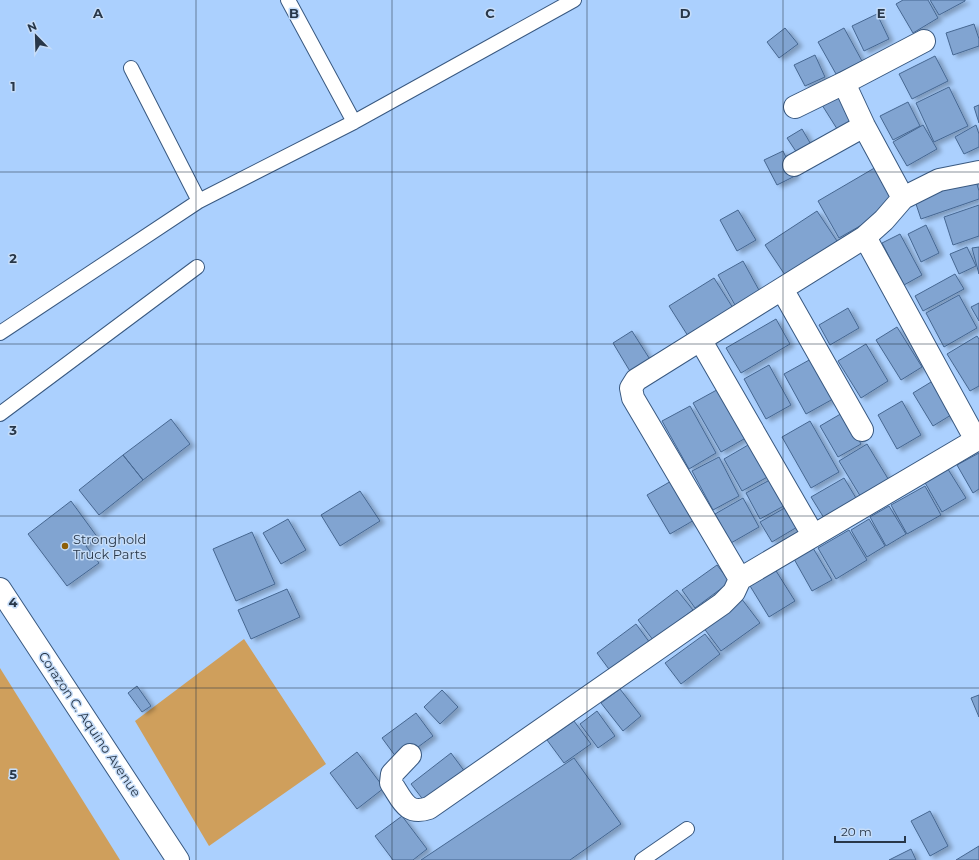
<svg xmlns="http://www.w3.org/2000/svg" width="979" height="860" font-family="Montserrat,sans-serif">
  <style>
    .green { fill: #cf9f5c }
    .building { fill: #81a4d1; stroke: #466791; filter: url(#shadow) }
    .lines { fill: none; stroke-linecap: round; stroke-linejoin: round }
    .lane-casing { stroke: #395981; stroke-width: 16 }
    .street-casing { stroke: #395981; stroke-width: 24 }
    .secondary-casing { stroke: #395981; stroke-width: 24 }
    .lane { stroke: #fff; stroke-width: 14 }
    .street { stroke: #fff; stroke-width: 22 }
    .secondary { stroke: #fff; stroke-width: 22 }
    .grid { fill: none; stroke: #283749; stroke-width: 1; stroke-opacity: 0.55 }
    .poi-dot { fill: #8e5f08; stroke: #c5dcf8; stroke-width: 1.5 }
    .labels { text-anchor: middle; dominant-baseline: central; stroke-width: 3; stroke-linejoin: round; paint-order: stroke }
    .poi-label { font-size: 13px; fill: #283749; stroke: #c5dcf8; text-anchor: start }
    .street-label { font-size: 13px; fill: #283749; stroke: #c5dcf8 }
    .grid-label { font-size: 13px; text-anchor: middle; font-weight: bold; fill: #283749; stroke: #c5dcf8; stroke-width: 3; stroke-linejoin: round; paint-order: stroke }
  </style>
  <defs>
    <filter id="shadow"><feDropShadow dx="4.5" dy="2.5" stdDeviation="2" flood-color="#0004"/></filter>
  </defs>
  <rect width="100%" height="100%" fill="#abd0fe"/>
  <!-- green -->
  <path class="green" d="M244,639L326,764L209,846L135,721Z
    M0,668L120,860H0Z"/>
  <!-- building -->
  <path class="building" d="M903,0H928L938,18L913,33L896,4Z
    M930,0H965V1L939,15Z
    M877,14L889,39L864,51L852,26Z
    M974,24L979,39V46L953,55L946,33Z
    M785,28L798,44L779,58L767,42Z
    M844,28L862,61L836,74L818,42Z
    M815,55L825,77L805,86L794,65Z
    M935,56L948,81L912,99L899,74Z
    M949,87L968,126L934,142L916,103Z
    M839,95L856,122L839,132L822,105Z
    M908,102L920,126L893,140L880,116Z
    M979,105V123L974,107Z
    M923,125L937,149L907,166L893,142Z
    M976,125L979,134V147L964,154L955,137Z
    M802,129L816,153L803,162L787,138Z
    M783,151L795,176L777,185L764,160Z
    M883,163L893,200L879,215L839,238L818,201Z
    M974,174L979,191V199L921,219L913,195Z
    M979,205V236L953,245L944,217Z
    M738,210L756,240L737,251L720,220Z
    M817,211L839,244L787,278L765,245Z
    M926,225L939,253L921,262L908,234Z
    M900,234L922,275L904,285L882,243Z
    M967,247L976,266L959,274L950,254Z
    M979,247V274L972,248Z
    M743,261L760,292L735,305L718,275Z
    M955,274L964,289L923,311L915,296Z
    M714,278L733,308L688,336L669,306Z
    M959,295L977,328L944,347L926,313Z
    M979,303V321L971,307Z
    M848,308L859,328L830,345L819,325Z
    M776,319L790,344L741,373L726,348Z
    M897,327L922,367L901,380L876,340Z
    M632,331L651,361L631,373L613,343Z
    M977,336L979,339V386L970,391L947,354Z
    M866,344L888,381L861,398L838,361Z
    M811,359L833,399L806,414L784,374Z
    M769,365L791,405L766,419L744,379Z
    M936,379L956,412L933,426L913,393Z
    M724,386L751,435L721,452L693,403Z
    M902,401L921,435L897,449L878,415Z
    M690,406L716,453L689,469L662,421Z
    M844,412L861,444L838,457L820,426Z
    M171,419L190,444L143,480L123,455Z
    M810,421L839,472L811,488L782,437Z
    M755,441L773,474L742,491L724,459Z
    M867,444L890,482L862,499L839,461Z
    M979,453V489L973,493L957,465Z
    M123,455L143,480L99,515L79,490Z
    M719,457L739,496L713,510L692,471Z
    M946,466L966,498L942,512L924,481Z
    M777,476L791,502L760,519L746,493Z
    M844,478L856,498L824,518L811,497Z
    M673,480L696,519L670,534L647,495Z
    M925,486L941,515L907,534L891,505Z
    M360,491L380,521L340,546L321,515Z
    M743,498L759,527L731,543L715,514Z
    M71,501L98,538L86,546L99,563L67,586L28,534Z
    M797,501L809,520L772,542L760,522Z
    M889,506L906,534L886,546L870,517Z
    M288,519L306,550L281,564L263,533Z
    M869,519L885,546L867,557L851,530Z
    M849,530L867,560L836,579L818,548Z
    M252,532L275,584L236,601L213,549Z
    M813,548L832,580L812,591L794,559Z
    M717,565L730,582L695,608L682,590Z
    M773,566L795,601L769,617L747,581Z
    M287,589L300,617L251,639L238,610Z
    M677,590L693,610L653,640L638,620Z
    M741,598L760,623L721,651L703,627Z
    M636,624L650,643L611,672L597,653Z
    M705,634L720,654L681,684L665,663Z
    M137,686L151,706L142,712L128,693Z
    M620,689L641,716L623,731L601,703Z
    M442,690L458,707L440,724L424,707Z
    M979,695V717L971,698Z
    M597,711L615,736L598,748L580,724Z
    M416,713L433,736L399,761L382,738Z
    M574,721L591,744L564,763L547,740Z
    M357,752L384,788L357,809L330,773Z
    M451,753L471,780L431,810L411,784Z
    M574,758L621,824L570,860H421Z
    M930,811L948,846L930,856L911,821Z
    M402,816L427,849L413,860H393L375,836Z
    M979,846V860H956Z
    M911,849L916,860H889Z"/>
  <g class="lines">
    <defs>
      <path id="lane" d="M288,0L354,122
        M131,68L199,201
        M0,333L199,201L354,122L574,0
        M0,414L197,267
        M642,860L687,829"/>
      <path id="street" d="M795,107L844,83
        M794,165L864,126
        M903,198L864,126L844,83L924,41
        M782,289L862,430
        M701,341L813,535
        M740,579L976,440L865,237
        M410,755L392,774L391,783C402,799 406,816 429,808L722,604L734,592L740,579L633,398L631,388L636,380L865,237L884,220L903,198L939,180L979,172"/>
      <path id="secondary" d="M0,589L178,860"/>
    </defs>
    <!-- lane casing -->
    <use href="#lane" class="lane-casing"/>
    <!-- street casing -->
    <use href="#street" class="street-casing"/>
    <!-- secondary casing -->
    <use href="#secondary" class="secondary-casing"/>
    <!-- lane -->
    <use href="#lane" class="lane"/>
    <!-- street -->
    <use href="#street" class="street"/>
    <!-- secondary -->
    <use href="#secondary" class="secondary"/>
  </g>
  <!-- grid -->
  <path class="grid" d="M196,0V860M392,0V860M587,0V860M783,0V860M0,172H979M0,344H979M0,516H979M0,688H979"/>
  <!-- markers -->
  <circle class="poi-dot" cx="65" cy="546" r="4"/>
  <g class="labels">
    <!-- poi labels -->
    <g class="poi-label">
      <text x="73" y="539">Stronghold<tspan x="73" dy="15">Truck Parts</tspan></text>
    </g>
    <!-- street labels -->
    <g class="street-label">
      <text transform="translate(90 724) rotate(56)">Corazon C. Aquino Avenue</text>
    </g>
  </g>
  <g class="grid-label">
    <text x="98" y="18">A</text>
    <text x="294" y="18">B</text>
    <text x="490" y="18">C</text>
    <text x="685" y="18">D</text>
    <text x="881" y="18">E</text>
    <text x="13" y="91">1</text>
    <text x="13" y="263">2</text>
    <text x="13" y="435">3</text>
    <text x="13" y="607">4</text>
    <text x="13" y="779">5</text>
  </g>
  <!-- north arrow -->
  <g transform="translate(36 36) rotate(337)" stroke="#c5dcf8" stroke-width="3" paint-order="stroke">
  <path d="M0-3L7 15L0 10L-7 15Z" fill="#283749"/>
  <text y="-6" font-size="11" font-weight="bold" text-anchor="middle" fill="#283749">N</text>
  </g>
  <!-- scale -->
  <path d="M835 836v6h70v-6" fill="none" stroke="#283749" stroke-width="2"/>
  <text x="841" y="836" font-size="12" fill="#283749" stroke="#c5dcf8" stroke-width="3" paint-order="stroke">20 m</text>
</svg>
